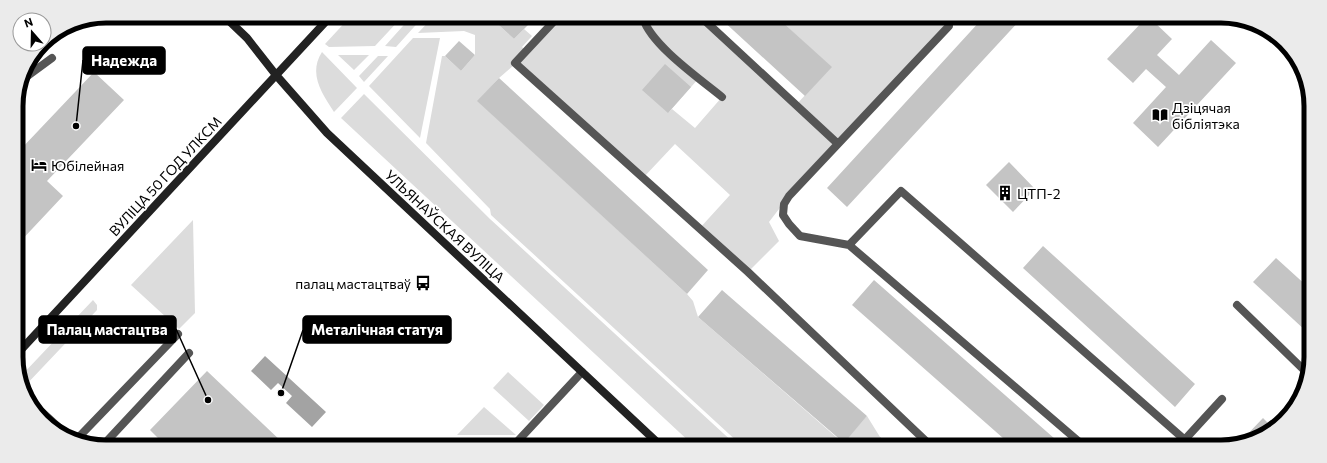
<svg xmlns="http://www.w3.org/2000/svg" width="1327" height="463" font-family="Commissioner,sans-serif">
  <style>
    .green { fill: #dcdcdc; fill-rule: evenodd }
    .water { fill: #a3a3a3 }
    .building { fill: #c4c4c4 }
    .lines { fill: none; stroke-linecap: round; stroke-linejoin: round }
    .lane { stroke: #555; stroke-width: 8 }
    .secondary { stroke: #222; stroke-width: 8 }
    .labels { text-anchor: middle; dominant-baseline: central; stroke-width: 3.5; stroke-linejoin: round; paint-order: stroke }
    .poi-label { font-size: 14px; fill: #000; stroke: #fff; text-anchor: start }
    .street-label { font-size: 14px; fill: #000; stroke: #fff }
    .rim { fill: none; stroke: #000; stroke-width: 5 }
    .leader { fill: none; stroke: #000; stroke-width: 1.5 }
    .callout-dot { fill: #000; stroke: #fff; stroke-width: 1.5 }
    .callout { fill: #000; stroke: #000; stroke-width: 1.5 }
    .callout-label { font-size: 15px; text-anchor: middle; font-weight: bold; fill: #fff }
  </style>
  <rect width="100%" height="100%" fill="#fff"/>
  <!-- green -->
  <path class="green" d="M350,17H402L375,46L329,47L325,44Z
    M411,17H423L396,47L385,46Z
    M433,17L491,18L514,39L524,29L532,36L522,47L526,51L557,18H709L705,21L796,105L831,67L779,19H948L949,26L789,196L769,222L779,241L748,272L699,229L730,195L675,144L643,178L515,64L499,78L478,101L687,294L693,301L698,317L843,443L867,416L880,437L872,445H741L491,215L490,209L426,143L442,56H445L461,71L475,55V35L464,31L418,33ZM699,78L722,97L695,128L672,109L668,113Z
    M535,18H549L542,26L534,19Z
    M413,38H440L420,138L369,86Z
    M322,52L357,88L334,112C322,93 308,74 322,52Z
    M338,55H369L354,70Z
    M378,56H388L364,82L359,76Z
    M364,94L490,219L736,445H693L341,118Z
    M193,220L195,313L179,329L131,285Z
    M93,300L97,305V310L24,387L20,377Z
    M508,372L544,405L529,421L493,388Z
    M484,407L516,435H457Z"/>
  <!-- water -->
  <path class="water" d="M265,356L326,412L312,427L286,403L292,396L278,383L271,390L251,371Z"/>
  <!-- building -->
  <path class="building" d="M491,18H535L514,39Z
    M721,19H779L832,67L805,96Z
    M981,20H1020L847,207L827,188Z
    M1144,20H1152L1172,39L1157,55L1179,75L1211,40L1236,63L1158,147L1133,123L1166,87L1146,69L1133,83L1107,59Z
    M459,41L475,55L461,71L445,56Z
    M665,64L691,87L668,113L642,90Z
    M94,72L124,100L47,181L63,196L17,245L16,146L20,150Z
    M499,78L708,270L687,294L477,101Z
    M1009,162L1035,189L1013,212L986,185Z
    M1043,246L1195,384L1175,407L1023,268Z
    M1276,258L1308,287L1307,332L1253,282Z
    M874,280L1063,446H1012L852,305Z
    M722,290L867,416L844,443L698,317Z
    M207,371L283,443H163L150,430Z
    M1263,418L1274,429L1241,441Z
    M880,437L890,445H872Z"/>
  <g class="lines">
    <!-- lane -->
    <path class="lane" d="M557,18L515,63L748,272L931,446
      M643,18C651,45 700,79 722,97
      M702,18L837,143
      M948,19L949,26L789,196L784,204L783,215L789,224L800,236L849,245L1084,446
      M22,80L52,58
      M849,245L901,191L1185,440
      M1237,305L1306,372
      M32,403L67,435
      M75,441L178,334
      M106,442L189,353
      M515,444L582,372
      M1178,447L1222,399"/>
    <!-- secondary -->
    <path class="secondary" d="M224,16L247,38L276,75L327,133L660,445
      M18,353L330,17"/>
  </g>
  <!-- icons -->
  <defs>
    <symbol id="library-bare" viewBox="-9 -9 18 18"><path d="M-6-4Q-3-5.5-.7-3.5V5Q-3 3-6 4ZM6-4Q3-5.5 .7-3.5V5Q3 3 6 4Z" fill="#000" stroke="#fff" stroke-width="2.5" paint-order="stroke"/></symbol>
    <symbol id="hotel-bare" viewBox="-9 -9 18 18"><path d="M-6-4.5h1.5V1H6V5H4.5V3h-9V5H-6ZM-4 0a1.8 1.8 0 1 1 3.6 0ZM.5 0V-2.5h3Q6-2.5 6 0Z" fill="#000" stroke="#fff" stroke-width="2.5" paint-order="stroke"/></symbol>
    <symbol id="building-bare" viewBox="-9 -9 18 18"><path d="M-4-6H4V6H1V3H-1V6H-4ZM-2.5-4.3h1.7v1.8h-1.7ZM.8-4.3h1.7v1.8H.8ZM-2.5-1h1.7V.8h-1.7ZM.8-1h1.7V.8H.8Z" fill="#000" stroke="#fff" stroke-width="2.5" paint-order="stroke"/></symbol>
    <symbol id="bus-bare" viewBox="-9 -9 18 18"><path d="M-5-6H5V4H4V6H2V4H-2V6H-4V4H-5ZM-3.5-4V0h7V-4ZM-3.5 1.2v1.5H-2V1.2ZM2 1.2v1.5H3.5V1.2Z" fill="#000" stroke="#fff" stroke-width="2.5" paint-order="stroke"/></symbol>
  </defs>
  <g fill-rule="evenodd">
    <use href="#library-bare" x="1149" y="104" width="22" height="22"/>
    <use href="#hotel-bare" x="28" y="154" width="22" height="22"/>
    <use href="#building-bare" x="994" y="182" width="22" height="22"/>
    <use href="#bus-bare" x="412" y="272" width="22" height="22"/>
  </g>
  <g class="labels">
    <!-- poi labels -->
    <g class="poi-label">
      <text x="1172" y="107">Дзіцячая<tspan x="1172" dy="16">бібліятэка</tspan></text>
      <text x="51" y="165">Юбілейная</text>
      <text x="1017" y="193">ЦТП-2</text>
      <text x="411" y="283" text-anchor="end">палац мастацтваў</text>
    </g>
    <!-- street labels -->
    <g class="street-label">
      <text transform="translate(165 176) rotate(-47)">ВУЛІЦА 50 ГОД УЛКСМ</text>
      <text transform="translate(445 226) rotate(43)">УЛЬЯНАЎСКАЯ ВУЛІЦА</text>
    </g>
  </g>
  <!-- crop -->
  <path d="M0 0H1327V463H0ZM106 23H1221A83 83 0 0 1 1304 106V357A83 83 0 0 1 1221 440H106A83 83 0 0 1 23 357V106A83 83 0 0 1 106 23Z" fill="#ebebeb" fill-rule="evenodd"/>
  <path class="rim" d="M106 23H1221A83 83 0 0 1 1304 106V357A83 83 0 0 1 1221 440H106A83 83 0 0 1 23 357V106A83 83 0 0 1 106 23Z"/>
  <!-- callouts -->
  <path class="leader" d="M76 126L83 60M208 400L176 329M281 393L303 330"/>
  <g class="callout-dot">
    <circle cx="76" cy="126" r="4"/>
    <circle cx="208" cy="400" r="4"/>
    <circle cx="281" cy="393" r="4"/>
  </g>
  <g class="callout">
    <rect x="83" y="47" width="82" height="27" rx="4"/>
    <rect x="39" y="316" width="137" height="27" rx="4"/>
    <rect x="303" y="316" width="148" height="27" rx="4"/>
  </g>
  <g class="callout-label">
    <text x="124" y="66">Надежда</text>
    <text x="107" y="335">Палац мастацтва</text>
    <text x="377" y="335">Металічная статуя</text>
  </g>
  <!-- north arrow -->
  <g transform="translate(32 32) rotate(340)"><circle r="19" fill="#ffffff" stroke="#999999"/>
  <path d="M0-3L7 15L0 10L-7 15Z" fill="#000000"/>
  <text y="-6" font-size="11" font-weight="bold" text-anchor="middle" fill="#000000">N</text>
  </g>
</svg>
